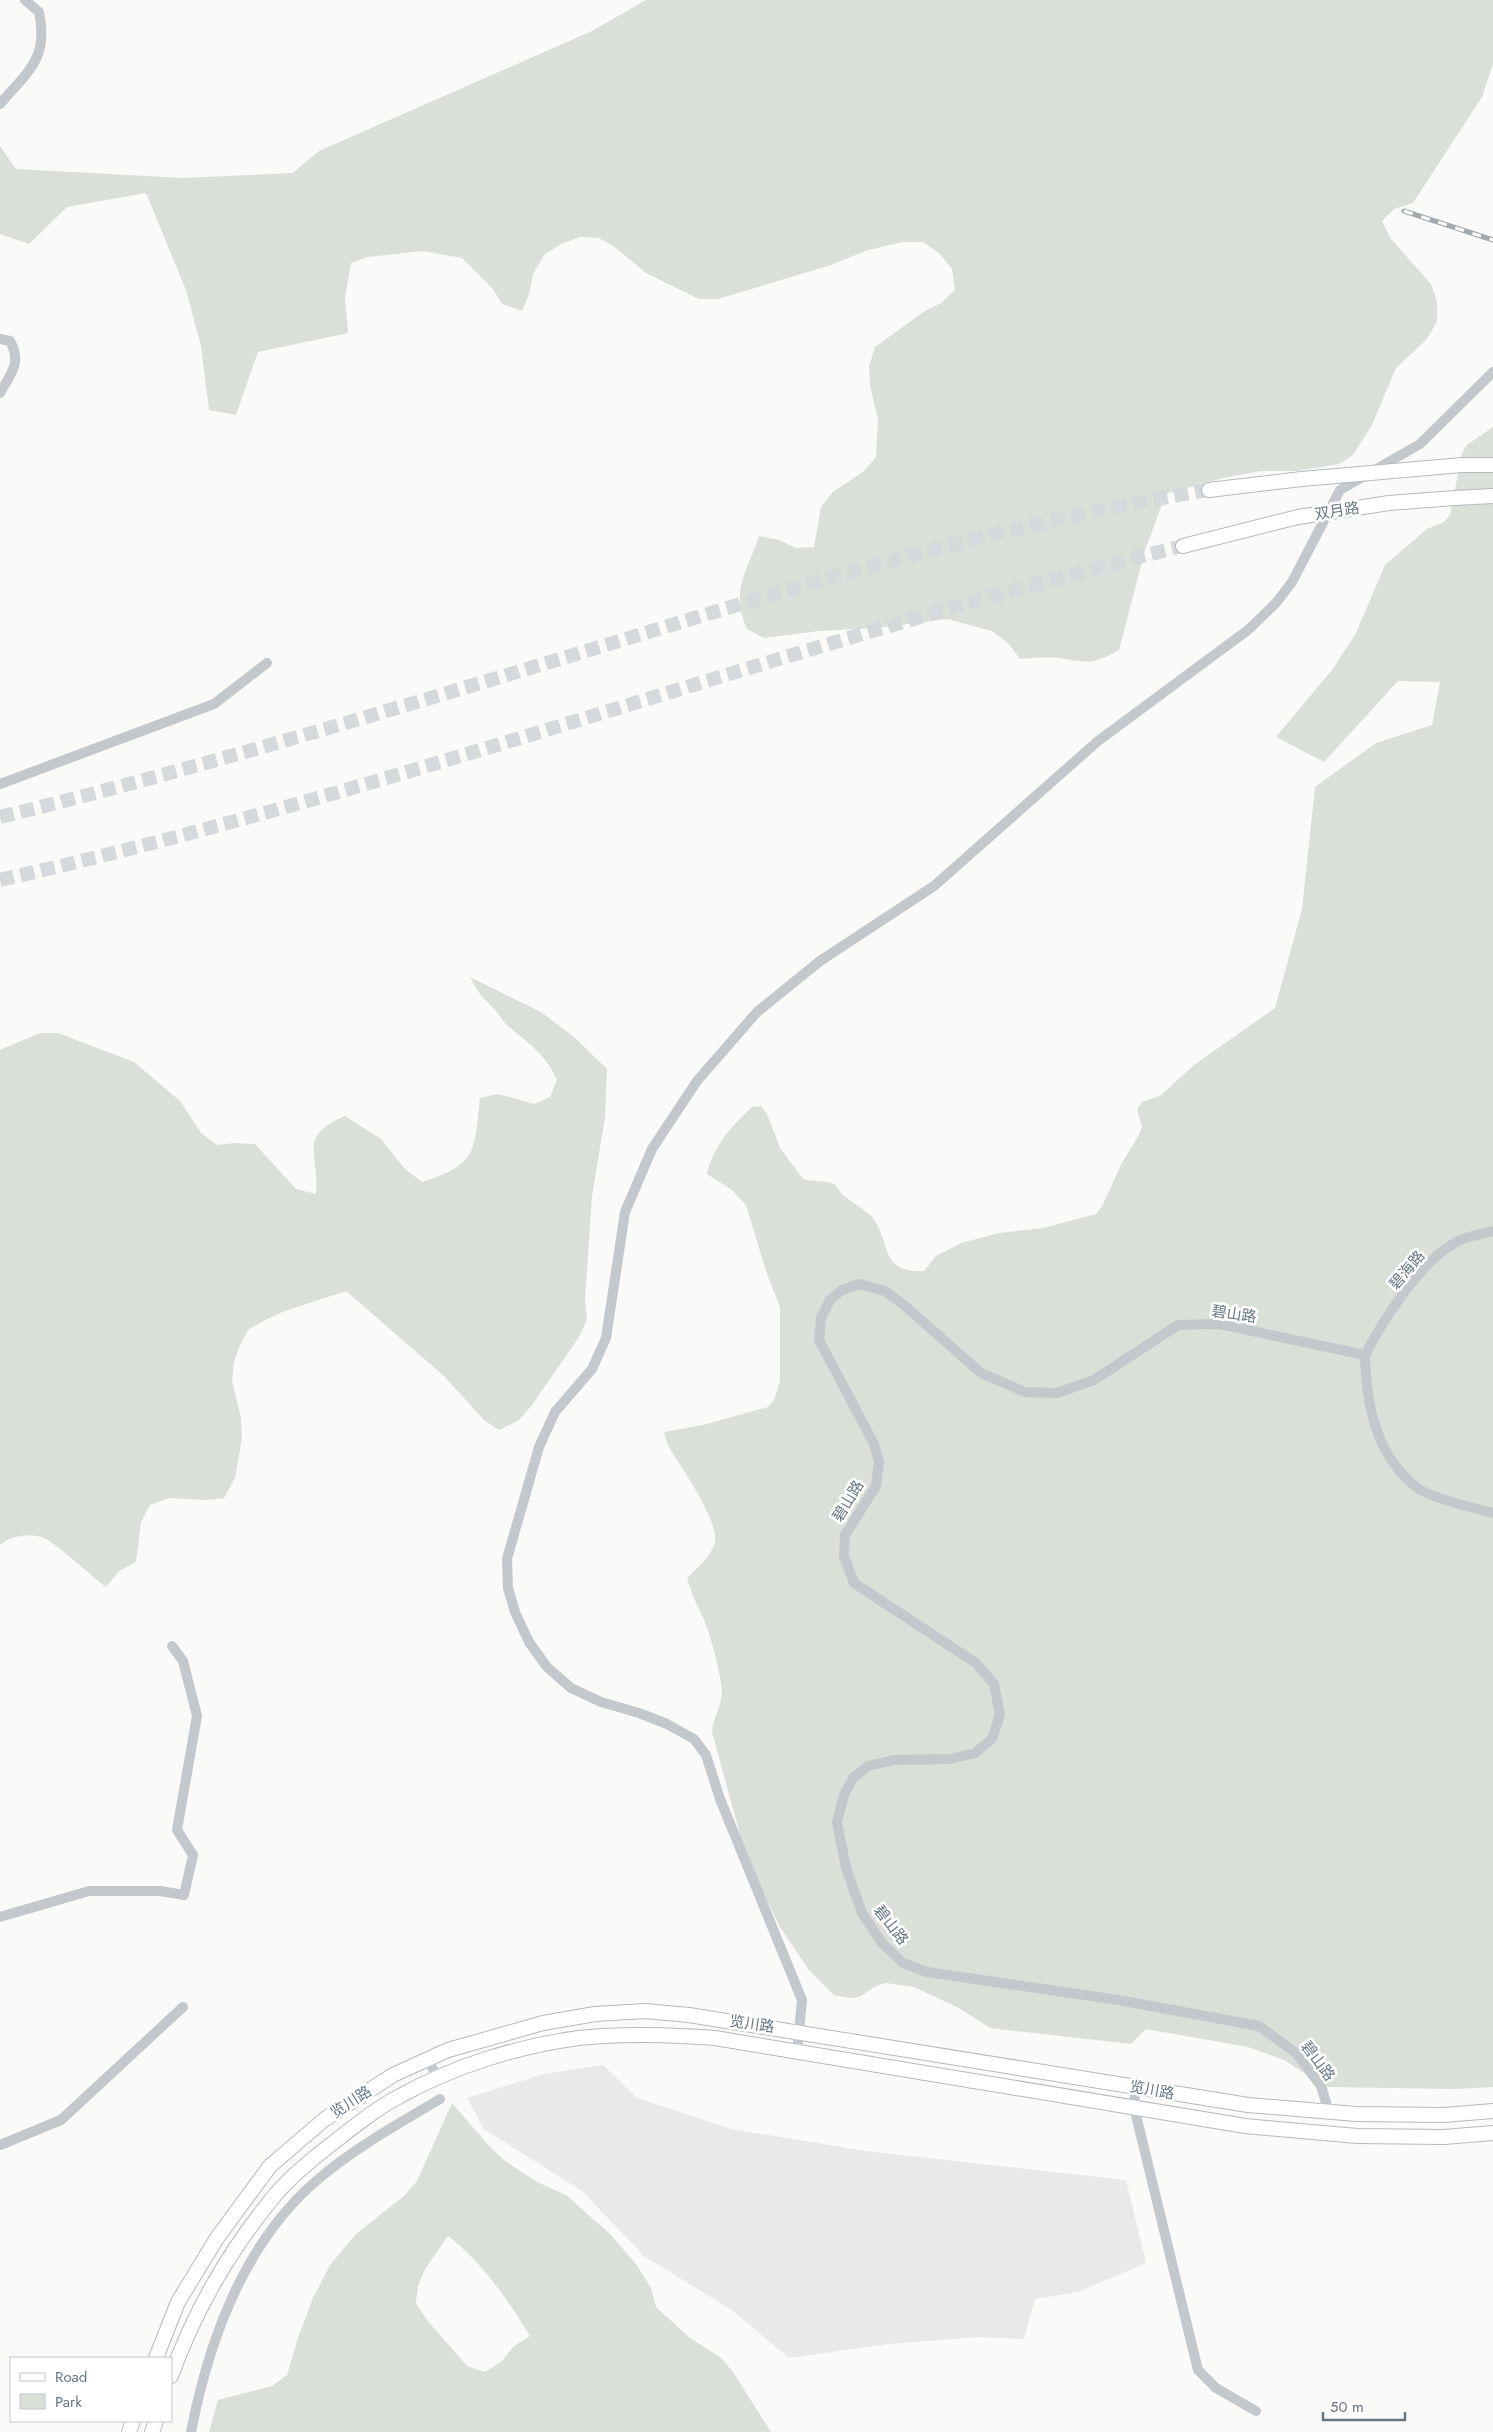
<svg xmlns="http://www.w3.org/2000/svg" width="1493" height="2432" font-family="Jost,'Noto Sans SC',sans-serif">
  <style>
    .built { fill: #e8e9e9 }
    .green { fill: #dadfd7; fill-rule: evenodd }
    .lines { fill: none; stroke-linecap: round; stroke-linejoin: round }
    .secondary-tunnel { stroke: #d5d9db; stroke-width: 14; stroke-dasharray: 14 7; stroke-linecap: butt }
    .secondary-casing { stroke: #b3babf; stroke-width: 16 }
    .street { stroke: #c3c8cc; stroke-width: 10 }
    .secondary { stroke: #fff; stroke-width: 14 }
    .rail-casing { stroke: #a2aab0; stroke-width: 5 }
    .rail { stroke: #fff; stroke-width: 3; stroke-dasharray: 9; stroke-linecap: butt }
    .secondary-bridge-casing { stroke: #b3babf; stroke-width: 16; stroke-linecap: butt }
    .secondary-bridge { stroke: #fff; stroke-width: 14 }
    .labels { text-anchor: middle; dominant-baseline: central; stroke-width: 5; stroke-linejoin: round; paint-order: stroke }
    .street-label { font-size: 15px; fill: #657683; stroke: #fff }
  </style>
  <rect width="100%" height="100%" fill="#fafaf8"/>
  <!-- built -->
  <path class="built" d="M603,2065L637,2098L731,2129L866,2151L1126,2180L1146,2263L1078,2292L1035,2299L1024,2339L979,2337L888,2344L789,2358L733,2311L644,2256L582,2191L484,2129L467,2098L544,2074Z"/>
  <!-- green -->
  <path class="green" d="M646,0H1493V64L1482,97L1413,203L1394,209L1382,221L1391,239L1431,284L1437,301V322L1426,340L1396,368L1372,425L1353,455L1339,464L1298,471H1261L1223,478L1166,494L1145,550L1119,650C1092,665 1088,663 1059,658C1046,656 1032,658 1020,659L1009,644L992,631L947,619L877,628L819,631L764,638L747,629C730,590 747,573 759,536L779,540L796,548L814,547L821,507L833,492L864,471L876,457L878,420L870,385L869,367L875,347L925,311L941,303L955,290L952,269L939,253L923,242H902L865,251L831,265L718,299H699L646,273L616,248L599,238L580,237L561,244L544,255L533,274L529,294L522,311L502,304L493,289L462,258L423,251L368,257L351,263L345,298L348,333L258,352L236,415L209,410L201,346L186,290L146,193L67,207L29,244L0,234V146L16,169L183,178L293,173L319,151L592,31Z
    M1493,427V2087L1454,2089L1326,2087L1284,2060L1248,2047L1146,2029L1131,2044L990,2028L959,2008L914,1987L886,1983L876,1986L859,1997L850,1998L834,1995L809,1970L780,1927L747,1860L712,1732C713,1718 722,1705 722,1691C721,1676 711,1635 704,1620C698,1606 691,1594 687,1578C698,1567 711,1557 715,1542C719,1526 690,1480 681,1466C674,1455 666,1445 664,1432L703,1425L768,1407L774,1400L780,1381V1307L767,1274L746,1205L732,1190L707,1174C713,1146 732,1126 752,1107L761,1106L767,1114L780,1148L803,1179C812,1182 826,1180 834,1184C836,1186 839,1190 841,1193C849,1201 860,1206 869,1214C893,1237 876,1274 924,1271L936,1256L961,1243L999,1233L1043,1228L1096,1214L1102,1206L1122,1163L1139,1135L1142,1126L1137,1109L1142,1102L1160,1096L1194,1065L1275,1008L1302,909L1315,787L1376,743L1432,725L1440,682L1398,681L1324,762L1276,737L1332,670L1355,635L1385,565L1427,529L1444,522L1450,515L1462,453L1467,445Z
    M470,977L541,1012L574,1037L607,1069L605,1117L592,1196L585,1299L587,1320L579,1337L532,1405L519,1420L499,1430L484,1420L444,1376L346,1291L285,1311L267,1319L249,1329L240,1345L234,1362L232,1381L241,1418L242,1438L235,1478L224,1498L206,1500L169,1498L150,1505L141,1522L136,1562L119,1571L106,1587C91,1576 55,1541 41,1537C27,1533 11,1536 0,1545V1050L40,1033H58L134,1062L180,1101L201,1133L217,1145L235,1143L255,1144L296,1189L316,1194C320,1154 296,1137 345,1116L381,1139L405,1169L422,1182C478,1164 474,1152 480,1098L498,1094L534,1104L550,1097L557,1080C545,1053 529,1044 508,1026C502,1021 499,1013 493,1008C481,995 478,993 470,977Z
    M452,2103L489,2146L505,2161L537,2182L566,2195L611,2235L636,2264L651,2288L656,2307L690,2338L720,2357L733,2372L771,2432H209L218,2400L272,2386L287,2375L298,2338L313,2298L330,2265L356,2234L404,2196L417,2181ZM448,2236C482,2262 508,2300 530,2336L514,2346L502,2361L485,2372L467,2366L426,2319L416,2303L418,2286L425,2269Z"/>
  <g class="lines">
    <!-- secondary-tunnel -->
    <path class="secondary-tunnel" d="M0,817C204,767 405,706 606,645C805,584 1004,523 1209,490
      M0,880C400,790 785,644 1183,546"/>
    <defs>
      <path id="secondary" d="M1462,465H1493
        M1209,490L1302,479
        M1455,498L1493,496
        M1183,546L1298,517
        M156,2358L178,2302L217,2238L270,2166L325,2119L393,2075L448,2050L543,2023L595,2014L645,2011L689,2015L1248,2105L1356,2114L1444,2115L1493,2111
        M171,2376C195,2310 231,2248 276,2194C291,2176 311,2160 329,2146C352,2128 375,2109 400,2096C454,2066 518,2046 579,2038C625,2033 669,2035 715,2038L1245,2126L1357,2136L1444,2137L1493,2133
        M129,2432L133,2421
        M152,2432L156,2421"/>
    </defs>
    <!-- secondary casing -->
    <use href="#secondary" class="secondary-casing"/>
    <!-- street -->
    <path class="street" d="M0,104C28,71 49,59 39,12L25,0
      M0,339L10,341C22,363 11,373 0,393
      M0,784L214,704L267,663
      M1365,1355C1383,1320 1419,1264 1453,1244C1463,1237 1481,1234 1493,1231
      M0,1917L89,1891H160L184,1895L193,1855L177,1830L197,1716L183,1661L172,1646
      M797,2052L802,2000L720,1799L706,1755L694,1739L667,1724L639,1713L601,1702L571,1688L547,1667L529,1642L515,1612L508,1588L507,1559L539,1447L555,1412L592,1369L606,1338L625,1212L652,1149L697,1081L757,1012L820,961L934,886L1098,741L1248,630L1276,603L1292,582L1340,490L1420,444L1493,372
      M428,2058L437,2078
      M1136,2087L1134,2107L1198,2370L1216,2388L1256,2411
      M1329,2112L1321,2086L1296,2053L1259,2026L1118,2000L927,1972L903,1963L882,1943L862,1913L846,1868L837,1822L844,1795L853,1778L868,1766L894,1760L950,1759L975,1753L992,1739L1000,1715L994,1684L976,1663L854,1583L844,1556L845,1535L876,1486L879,1462L874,1444L819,1340L821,1318L830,1300L842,1290L859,1284L885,1291L904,1305L981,1373L1025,1392L1057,1393L1094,1380L1178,1325L1219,1324L1365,1355C1366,1404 1376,1458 1419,1489C1432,1498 1477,1509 1493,1513
      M0,2145L61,2120L183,2007
      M191,2432C209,2339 246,2238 322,2176C358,2146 400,2123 440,2099"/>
    <!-- secondary -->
    <use href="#secondary" class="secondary"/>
    <defs>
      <path id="rail" d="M1404,211L1493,240"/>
    </defs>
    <!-- rail casing -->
    <use href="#rail" class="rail-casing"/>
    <!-- rail -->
    <use href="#rail" class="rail"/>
    <defs>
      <path id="secondary-bridge" d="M1302,479L1462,465
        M1298,517L1389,503L1455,498"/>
    </defs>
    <!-- secondary-bridge casing -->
    <use href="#secondary-bridge" class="secondary-bridge-casing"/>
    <!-- secondary-bridge -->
    <use href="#secondary-bridge" class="secondary-bridge"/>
  </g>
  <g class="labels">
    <!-- street labels -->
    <g class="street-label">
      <text transform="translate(1337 511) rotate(-9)">双月路</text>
      <text transform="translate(1407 1270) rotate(-50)">碧海路</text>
      <text transform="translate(1234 1314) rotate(8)">碧山路</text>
      <text transform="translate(848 1501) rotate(-59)">碧山路</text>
      <text transform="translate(891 1925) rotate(52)">碧山路</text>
      <text transform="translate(752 2024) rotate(8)">览川路</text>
      <text transform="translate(1318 2061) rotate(53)">碧山路</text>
      <text transform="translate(1152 2090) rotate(10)">览川路</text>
      <text transform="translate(351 2102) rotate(-33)">览川路</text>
    </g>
  </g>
  <!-- legend -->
  <rect x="10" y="2357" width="162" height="65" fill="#ffffff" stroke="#c1c8cd"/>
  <rect x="20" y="2373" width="25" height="8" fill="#ffffff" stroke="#c1c8cd"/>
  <text x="55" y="2382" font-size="15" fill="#657683">Road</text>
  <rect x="20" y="2394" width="25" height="15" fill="#dadfd7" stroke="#c1c8cd"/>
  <text x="55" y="2407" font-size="15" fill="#657683">Park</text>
  <!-- scale -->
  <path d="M1323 2412v8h82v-8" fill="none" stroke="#657683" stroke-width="2.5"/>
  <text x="1330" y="2412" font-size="15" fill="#657683" stroke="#ffffff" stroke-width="4" paint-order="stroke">50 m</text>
</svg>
